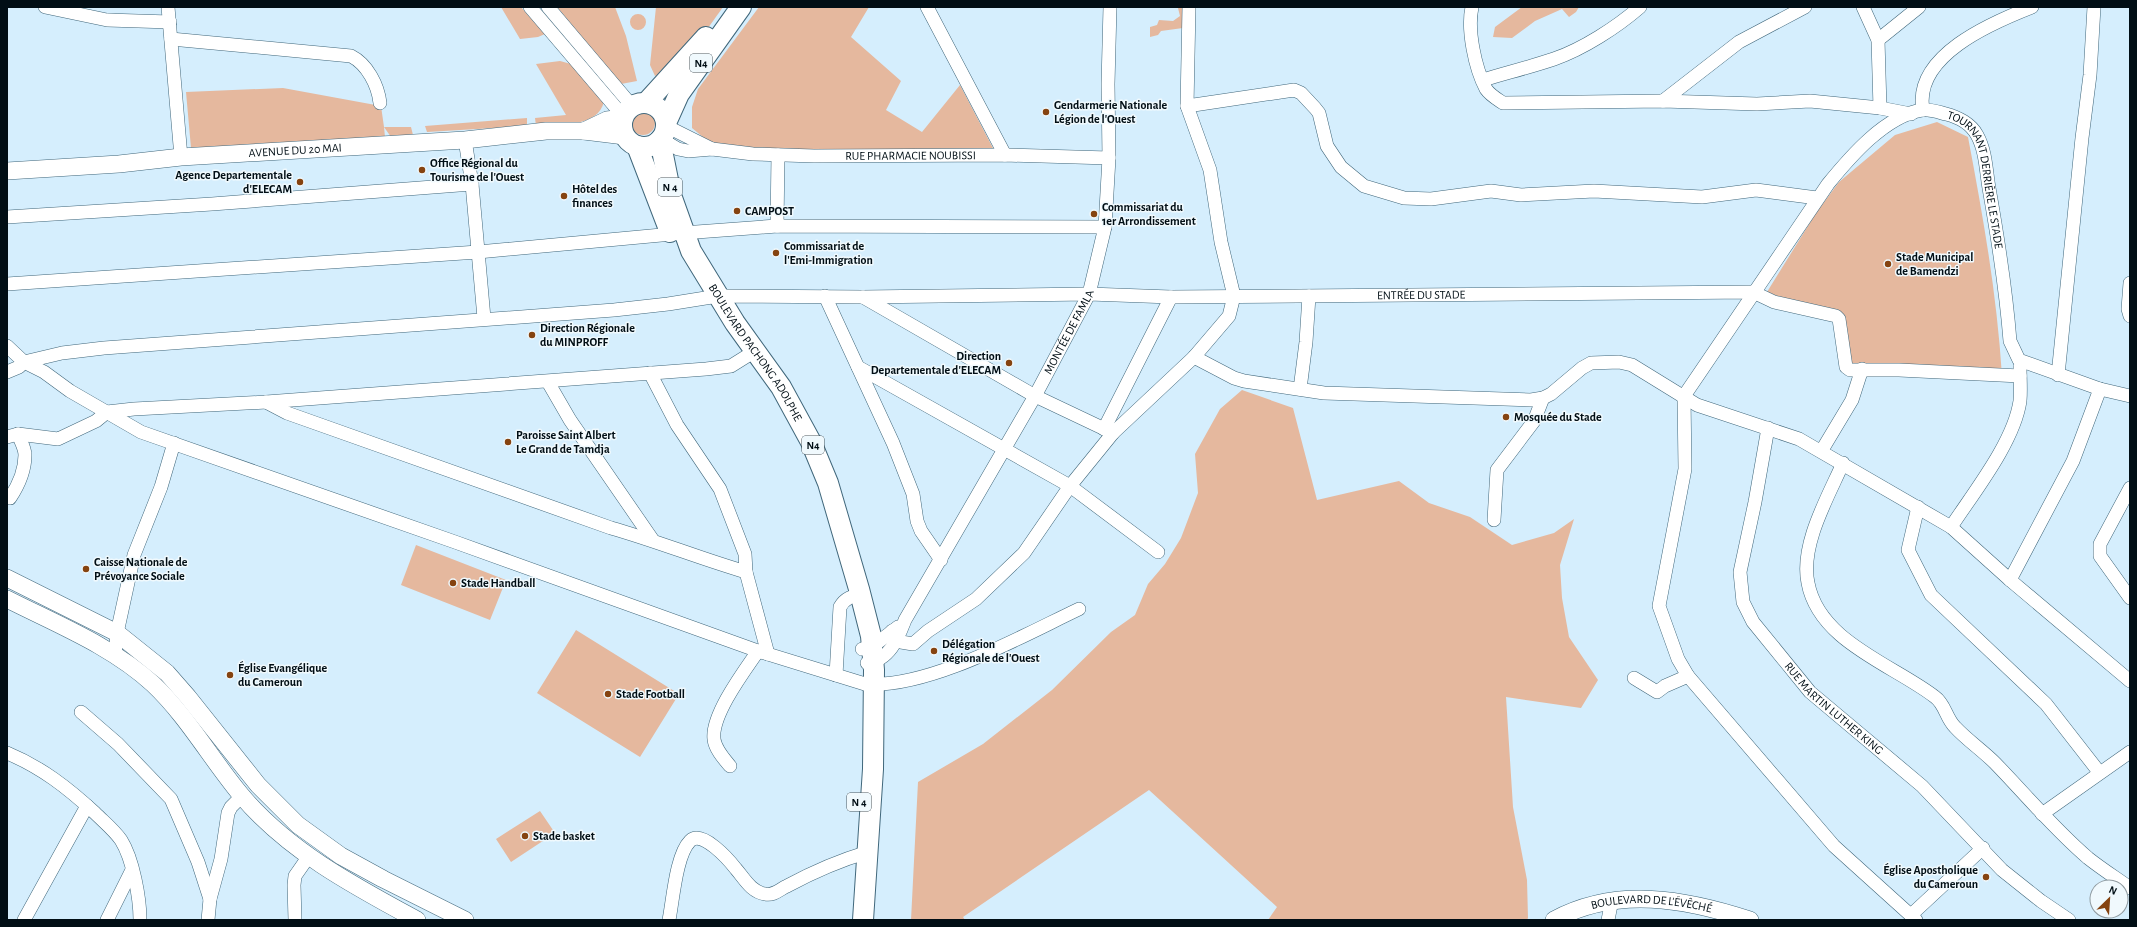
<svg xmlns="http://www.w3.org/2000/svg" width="2137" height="927" font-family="'Alegreya Sans',sans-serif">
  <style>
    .green { fill: #e5b89e }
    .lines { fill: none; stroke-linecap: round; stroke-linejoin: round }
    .minor-casing { stroke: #40677b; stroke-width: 14 }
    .major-casing { stroke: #40677b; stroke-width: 18 }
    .highway-casing { stroke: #40677b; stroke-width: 22 }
    .minor { stroke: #fff; stroke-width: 13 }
    .major { stroke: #fff; stroke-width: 17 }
    .highway { stroke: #fff; stroke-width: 20 }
    .poi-dot { fill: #854310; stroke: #f0f9fd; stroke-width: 1.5 }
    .labels { text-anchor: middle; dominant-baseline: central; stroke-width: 3; stroke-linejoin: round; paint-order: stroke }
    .shield { fill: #f0f9fd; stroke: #49545b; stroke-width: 1 }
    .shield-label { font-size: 11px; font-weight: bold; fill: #010e15 }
    .poi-label { font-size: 12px; font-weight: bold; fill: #010e15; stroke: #f0f9fd; text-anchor: start }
    .street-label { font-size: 12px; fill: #010e15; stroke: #f0f9fd }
  </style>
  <rect width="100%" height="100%" fill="#d5eefd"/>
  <!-- green -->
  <path class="green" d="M501,7H521L545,34L538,37L520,39Z
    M557,7H615L626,36L637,81L621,84Z
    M656,7H723C707,30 682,65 655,76L650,65Z
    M759,7H869L851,37L901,81L886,110L922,132L960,85L995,152L799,150L715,147L692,128V107L698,89Z
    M1171,7H1185L1183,28L1161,31L1158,35L1150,37V27L1157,25L1159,20L1173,21L1180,16L1178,8Z
    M1522,7H1579L1576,12L1569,17L1562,9L1535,21L1512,38L1493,37L1495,27Z
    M630 22a8 8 0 1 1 16 0a8 8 0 1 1-16 0Z
    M560,61L571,64L604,101C599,128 558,124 536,126L535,118L566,115L536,64Z
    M283,88L381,106L384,127H411L413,135L391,137L384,127L385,137L191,148L186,92Z
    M631 123a12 12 0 1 1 24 0a12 12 0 1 1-24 0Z
    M527,118V126L427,132L425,126Z
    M1937,122L1968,137C1983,216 1997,295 2002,376L1849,368L1842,321L1767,292L1816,213L1839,182L1895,135Z
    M1242,390L1293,408L1317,500L1399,481L1429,503L1470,517L1512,545L1554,533L1574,519L1560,565L1562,598L1569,637L1598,680L1581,708L1506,697L1513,807L1527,880L1528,918L1527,920H1268L1277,907L1149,790L963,917L965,920H911L918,782L983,744L1052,690L1111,632L1135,615L1148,584L1165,564L1181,538L1198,493L1195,454L1220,409Z
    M416,545L506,580L490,620L401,585Z
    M576,630L679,694L640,757L537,693Z
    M540,811L555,833L511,862L496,839Z"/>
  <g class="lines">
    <defs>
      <g id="minor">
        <path d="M45,7L107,20L170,22"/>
        <path d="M168,7L181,157"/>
        <path d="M530,7L623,116"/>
        <path d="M548,7L632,106"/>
        <path d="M927,7L1005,155"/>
        <path d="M1472,7C1467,30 1475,68 1486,89C1490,95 1497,99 1503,103L1663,101L1757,104L1810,101L1880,108L1911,114"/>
        <path d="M1863,7L1878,40L1880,108"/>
        <path d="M171,39L351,56C367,64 378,85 380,103"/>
        <path d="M1878,40L1919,7"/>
        <path d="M1483,80C1506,73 1530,67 1554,59C1583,49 1617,27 1640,7"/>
        <path d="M1663,101L1739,42L1805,7"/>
        <path d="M1187,106L1294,90L1301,93L1315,108L1319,113L1327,146L1341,167L1364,186L1404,198L1431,199L1491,191L1521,195L1594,191L1702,197L1756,190L1817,198"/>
        <path d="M1923,110C1913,56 1991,23 2032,7"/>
        <path d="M666,126L712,149"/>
        <path id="s1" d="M661,139L678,149L688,151L712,149L753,154L814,156L1005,155L1109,158"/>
        <path d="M465,140L472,184L484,318"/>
        <path d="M7,217L212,204L472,184"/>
        <path d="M777,226L778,155"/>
        <path d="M2130,283L2128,309L2130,316"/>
        <path d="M7,284L478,252L683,233L777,226L1105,227"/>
        <path d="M825,296L893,443L913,494L917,521L921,531L941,560"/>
        <path d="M863,297L1035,396L1113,433"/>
        <path d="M7,346L24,362L44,372L70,391L141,432L455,542L758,651L865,684C928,689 1022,636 1079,609"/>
        <path d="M1194,357L1234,378L1244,381L1324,393L1531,400L1543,398L1551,394L1582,368L1591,363L1619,362L1632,365L1697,405L1799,439L1951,527L2010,580L2130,681"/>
        <path d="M858,367L1070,486L1158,552"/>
        <path id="s2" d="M7,372L19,367L24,362L62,353L104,348L614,310L668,304L718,296L863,297L1089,294L1171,297L1753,292L1774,302L1836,316L1839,319L1846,367L1850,370H1899L2020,376"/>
        <path d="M650,373L677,425L720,489L745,554L746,572L768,654"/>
        <path d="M2058,375L2082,138L2090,75L2094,7"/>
        <path d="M548,382L570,420L652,539"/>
        <path d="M1300,389L1306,342L1309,296"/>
        <path d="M266,402L287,413L611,528C657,541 701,559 746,572"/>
        <path id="s3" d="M1768,428L1755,502L1740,572L1743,602L1753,622L1810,692L1922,786L2002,870L2041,901L2069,920"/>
        <path d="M1104,429L1171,297"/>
        <path d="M7,437L18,434L58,439L96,421L107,412L134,409L266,402L706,369L731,366L755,351"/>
        <path d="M1822,450L1852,400L1862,369"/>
        <path d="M1843,463C1828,497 1800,545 1808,583C1819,642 1894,665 1935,697C1945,704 1946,718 1955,727C1967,740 1982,750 1995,763C2026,795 2054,829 2088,858C2102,869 2116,878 2130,888"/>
        <path d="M2130,488L2100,544V556L2130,598"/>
        <path d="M7,497L10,498C18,486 25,470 25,455C25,448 20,440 18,434"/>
        <path d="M1918,507L1908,550L1931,595L2046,704L2099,772"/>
        <path d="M1494,520L1497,470L1534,421L1543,398"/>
        <path d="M1951,527C1974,492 2014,442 2020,401C2021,390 2020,378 2020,367"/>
        <path d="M2010,580L2073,461L2100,389"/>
        <path d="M892,631L901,642L913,644L928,631L976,599L1024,553L1070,486L1113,433L1194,357L1229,316L1234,296L1221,242L1210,170L1187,106L1189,7"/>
        <path d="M862,649L873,646L898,627"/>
        <path d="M115,655L117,633L134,555L161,487L174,443"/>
        <path id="s4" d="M867,663C890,660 898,638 905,620L1035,396L1089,294L1105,227L1109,158L1108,84L1110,7"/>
        <path d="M836,675L840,607C845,598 852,596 861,595"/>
        <path d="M1634,678L1657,692L1665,686L1688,676"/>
        <path d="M81,712L118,744L171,799L198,862L210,899"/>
        <path d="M7,753C41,767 68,788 95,813C104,822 114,830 121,840C133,859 140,898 140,920"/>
        <path d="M730,766C724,759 715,749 714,739C711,715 745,670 758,651"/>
        <path d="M2042,814L2130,752"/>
        <path d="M1911,915L1983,848"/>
        <path d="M24,920L87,806"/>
        <path d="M107,920L132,870"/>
        <path d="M208,920L210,899L221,859L228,813L231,807L242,796"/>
        <path d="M295,920L294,885L295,876L309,856"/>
        <path d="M669,920C673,900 676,855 690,841C702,829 729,860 736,869C744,878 751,892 765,894C774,896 780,889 787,886C813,872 841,860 868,852"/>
        <path d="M1608,920L1612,900"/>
        <path id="s5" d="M1916,920L1834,846L1688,676L1678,659L1659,606L1685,469L1684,396L1828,184C1850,157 1885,116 1922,110C1929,109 1938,112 1946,114C1958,117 1971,124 1977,135C1986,151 1986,171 1989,188C1998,239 2006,290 2010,341L2019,360L2100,389L2130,396"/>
      </g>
      <g id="major">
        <path d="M584,131L607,120L623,118"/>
        <path id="s6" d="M7,171L119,164L181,157L465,140L546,131H584L625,136"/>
        <path d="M7,578L117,633L167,673L188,697L258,785L298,825L341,856L383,879L465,920"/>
        <path d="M7,599C56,624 112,646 153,684C187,716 211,759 241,795C288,851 354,886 417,920"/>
        <path id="s7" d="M1554,920C1617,886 1686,899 1750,920"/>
      </g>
      <g id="highway">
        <circle cx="644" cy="125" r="22"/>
        <path d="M646,103L706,37"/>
        <path d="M666,123L679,94L741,7"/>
        <path id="s8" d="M660,140L671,195L691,251L735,323L781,387L811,442L828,483L859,589L871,636L874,670L873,769L863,920"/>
        <path d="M637,146L670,232"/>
      </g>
    </defs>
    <!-- minor casing -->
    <use href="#minor" class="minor-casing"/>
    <!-- major casing -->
    <use href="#major" class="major-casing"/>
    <!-- highway casing -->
    <use href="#highway" class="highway-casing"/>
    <!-- minor -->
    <use href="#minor" class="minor"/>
    <!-- major -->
    <use href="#major" class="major"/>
    <!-- highway -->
    <use href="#highway" class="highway"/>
  </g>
  <!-- markers -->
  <g class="poi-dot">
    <circle cx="1046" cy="112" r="4"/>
    <circle cx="422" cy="170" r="4"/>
    <circle cx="300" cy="182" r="4"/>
    <circle cx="564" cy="196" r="4"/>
    <circle cx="737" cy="211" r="4"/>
    <circle cx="1094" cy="214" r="4"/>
    <circle cx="776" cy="253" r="4"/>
    <circle cx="1888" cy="264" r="4"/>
    <circle cx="532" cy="335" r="4"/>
    <circle cx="1009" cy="363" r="4"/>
    <circle cx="1506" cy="417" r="4"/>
    <circle cx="508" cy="442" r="4"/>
    <circle cx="86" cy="569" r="4"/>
    <circle cx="453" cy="583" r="4"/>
    <circle cx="934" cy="651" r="4"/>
    <circle cx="230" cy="675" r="4"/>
    <circle cx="608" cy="694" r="4"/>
    <circle cx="525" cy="836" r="4"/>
    <circle cx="1986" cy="877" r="4"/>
  </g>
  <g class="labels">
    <!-- shield labels -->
    <g class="shield">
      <rect x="690" y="54" width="22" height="18" rx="3"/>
      <rect x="658" y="178" width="24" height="18" rx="3"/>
      <rect x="802" y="436" width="22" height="18" rx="3"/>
      <rect x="847" y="793" width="24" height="18" rx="3"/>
    </g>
    <g class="shield-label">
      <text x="701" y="63">N4</text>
      <text x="670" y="187">N 4</text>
      <text x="813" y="445">N4</text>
      <text x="859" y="802">N 4</text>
    </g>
    <!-- poi labels -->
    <g class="poi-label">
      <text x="1054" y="105">Gendarmerie Nationale<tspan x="1054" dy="14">Légion de l'Ouest</tspan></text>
      <text x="430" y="163">Office Régional du<tspan x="430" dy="14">Tourisme de l'Ouest</tspan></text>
      <text x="292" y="175" text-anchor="end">Agence Departementale<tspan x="292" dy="14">d'ELECAM</tspan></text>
      <text x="572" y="189">Hôtel des<tspan x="572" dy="14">finances</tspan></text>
      <text x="1102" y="207">Commissariat du<tspan x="1102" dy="14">1er Arrondissement</tspan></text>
      <text x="745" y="211">CAMPOST</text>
      <text x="784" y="246">Commissariat de<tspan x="784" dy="14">l'Emi-Immigration</tspan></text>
      <text x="1896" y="257">Stade Municipal<tspan x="1896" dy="14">de Bamendzi</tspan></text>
      <text x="540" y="328">Direction Régionale<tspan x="540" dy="14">du MINPROFF</tspan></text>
      <text x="1001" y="356" text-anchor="end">Direction<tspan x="1001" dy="14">Departementale d'ELECAM</tspan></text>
      <text x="1514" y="417">Mosquée du Stade</text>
      <text x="516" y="435">Paroisse Saint Albert<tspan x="516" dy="14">Le Grand de Tamdja</tspan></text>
      <text x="94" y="562">Caisse Nationale de<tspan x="94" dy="14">Prévoyance Sociale</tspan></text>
      <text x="461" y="583">Stade Handball</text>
      <text x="942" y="644">Délégation<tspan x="942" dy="14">Régionale de l'Ouest</tspan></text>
      <text x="238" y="668">Église Evangélique<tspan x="238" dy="14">du Cameroun</tspan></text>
      <text x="616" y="694">Stade Football</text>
      <text x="533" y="836">Stade basket</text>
      <text x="1978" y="870" text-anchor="end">Église Apostholique<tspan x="1978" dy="14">du Cameroun</tspan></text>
    </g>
    <!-- street labels -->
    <g class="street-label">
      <text stroke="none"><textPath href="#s6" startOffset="289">AVENUE DU 20 MAI</textPath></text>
      <text stroke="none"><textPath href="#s1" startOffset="253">RUE PHARMACIE NOUBISSI</textPath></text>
      <text stroke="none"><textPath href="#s5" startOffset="1104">TOURNANT DERRIÈRE LE STADE</textPath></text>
      <text stroke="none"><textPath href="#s2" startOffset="1421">ENTRÉE DU STADE</textPath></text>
      <text stroke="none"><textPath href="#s4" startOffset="392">MONTÉE DE FAMLA</textPath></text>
      <text stroke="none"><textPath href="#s8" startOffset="236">BOULEVARD PACHONG ADOLPHE</textPath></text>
      <text stroke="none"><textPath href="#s3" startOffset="318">RUE MARTIN LUTHER KING</textPath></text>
      <text stroke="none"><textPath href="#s7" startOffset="101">BOULEVARD DE L'ÉVÊCHÉ</textPath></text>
    </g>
  </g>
  <!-- border -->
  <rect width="2137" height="927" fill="none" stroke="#010e15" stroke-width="16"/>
  <!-- north arrow -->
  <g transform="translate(2109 899) rotate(25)"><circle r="19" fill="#f0f9fd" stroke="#909ba0"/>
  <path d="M0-3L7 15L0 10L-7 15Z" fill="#854310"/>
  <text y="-6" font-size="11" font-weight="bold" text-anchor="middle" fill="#010e15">N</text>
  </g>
</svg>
